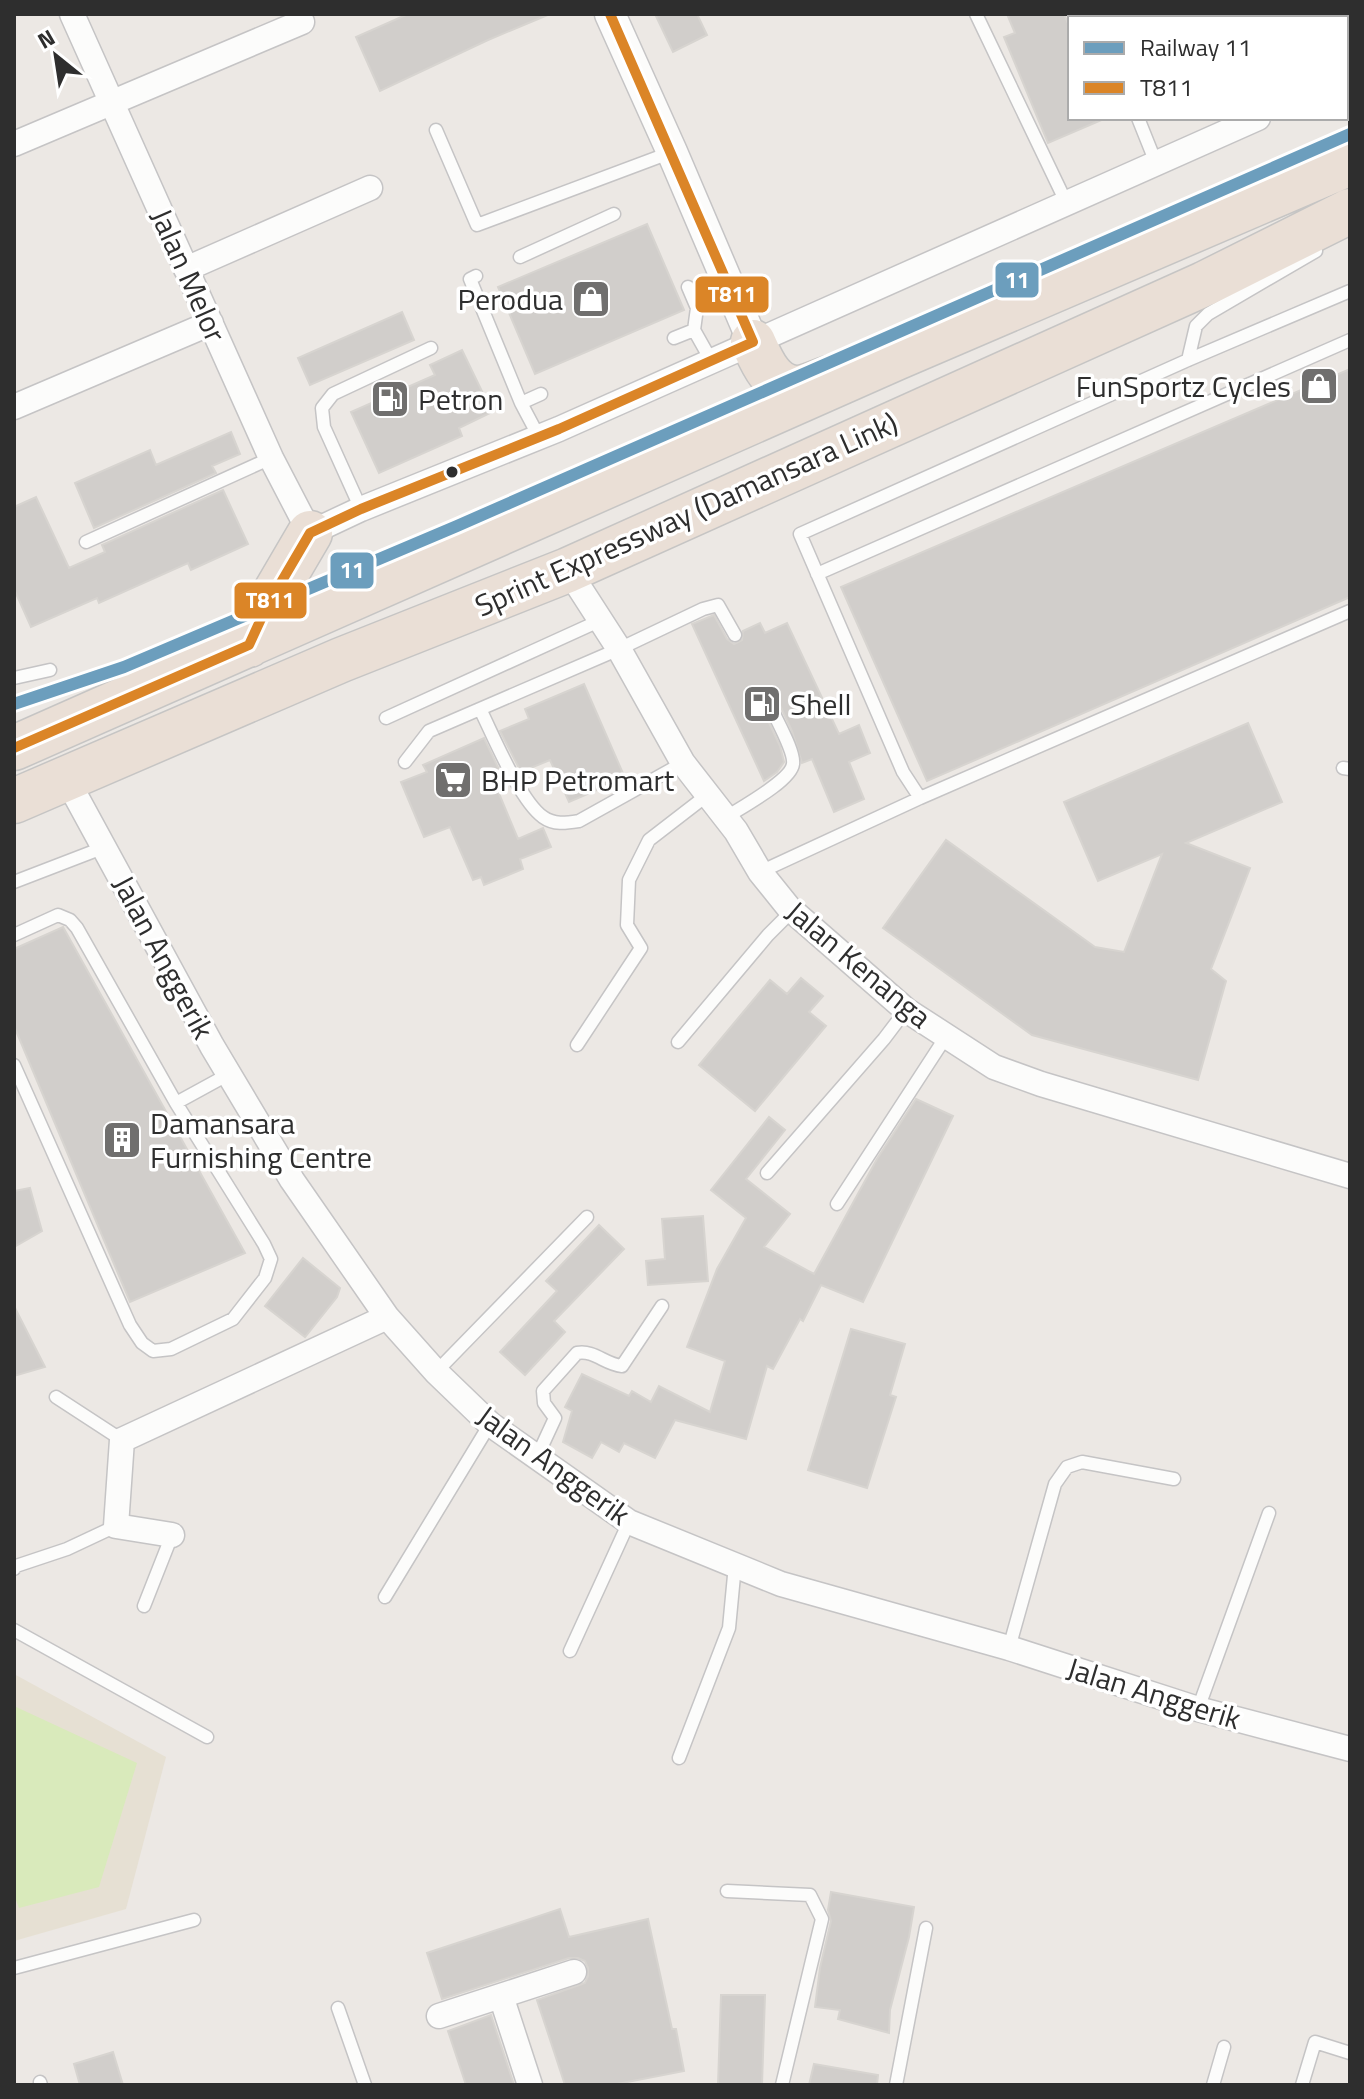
<svg xmlns="http://www.w3.org/2000/svg" width="1364" height="2099" font-family="'Titillium Web',sans-serif">
  <style>
    .education { fill: #e6e0d3 }
    .pitch { fill: #d9eabb }
    .building { fill: #d1cecb; stroke: #d7d4d0; stroke-width: 2 }
    .lines { fill: none; stroke-linecap: round; stroke-linejoin: round }
    .service-casing { stroke: #c5c4c5; stroke-width: 15 }
    .minor-casing { stroke: #c5c4c5; stroke-width: 27 }
    .tertiary-casing { stroke: #c5c4c5; stroke-width: 33 }
    .motorway-casing { stroke: #c6c5c4; stroke-width: 47 }
    .service { stroke: #fcfcfb; stroke-width: 12 }
    .minor { stroke: #fcfcfb; stroke-width: 24 }
    .tertiary { stroke: #fcfcfb; stroke-width: 30 }
    .motorway { stroke: #eadfd6; stroke-width: 44 }
    .bus-1-casing { stroke: #fff; stroke-width: 16 }
    .bus-1 { stroke: #db8527; stroke-width: 10 }
    .rail-1-casing { stroke: #fff; stroke-width: 18 }
    .rail-1 { stroke: #6c9ebd; stroke-width: 12 }
    .bus-dot { fill: #2e2e2e; stroke: #fff; stroke-width: 3 }
    .labels { text-anchor: middle; dominant-baseline: central; stroke-width: 7; stroke-linejoin: round; paint-order: stroke }
    .street-label { font-size: 30px; fill: #2e2e2e; stroke: #fff }
    .poi-label { font-size: 30px; fill: #2e2e2e; stroke: #fff; text-anchor: start }
    .line-badge { stroke: #fff; stroke-width: 3 }
    .badge-label { font-size: 22px; text-anchor: middle; font-weight: bold; fill: #fff }
  </style>
  <rect width="100%" height="100%" fill="#ece8e4"/>
  <!-- education -->
  <path class="education" d="M14,1674L166,1757L126,1909L14,1941Z"/>
  <!-- pitch -->
  <path class="pitch" d="M14,1706L137,1763L99,1887L19,1908L14,1895Z"/>
  <!-- building -->
  <path class="building" d="M408,14H550L488,40L380,91L356,37Z
    M655,14H697L707,35L673,52Z
    M1007,14H1064L1070,28V118H1106L1048,143L1004,37L1015,33Z
    M647,224L684,310L535,374L498,287Z
    M402,312L414,340L310,385L298,358Z
    M462,350L492,412L459,428L462,436L379,473L351,412L435,375L430,365Z
    M1350,369V597L927,781L841,587Z
    M231,432L240,454L212,466L216,473L94,528L75,483L150,450L156,465Z
    M223,490L248,544L191,570L188,563L99,603L97,598L31,627L14,589V507L36,497L69,568L105,552L102,545Z
    M714,615L727,639L734,644L742,640L743,631L760,623L765,633L787,623L839,734L859,725L870,753L849,762L864,799L834,812L812,759L802,763L792,731L778,701L770,696L762,700V708L780,746L784,762L777,772L764,781L692,624Z
    M584,684L625,778L569,802L550,760L521,772L500,731L529,719L525,709Z
    M1248,723L1282,802L1186,843L1250,868L1211,969L1226,981L1198,1080L1032,1035L883,928L946,840L1095,947L1124,952L1162,854L1098,881L1064,802Z
    M484,738L504,780L495,784L518,839L543,828L551,847L520,859L523,869L484,885L481,877L473,880L450,827L424,837L401,782L427,772L423,765Z
    M63,927L245,1253L130,1302L14,1026V949Z
    M801,978L823,996L809,1012L826,1026L755,1111L699,1065L770,980L787,994Z
    M916,1099L953,1116L863,1302L821,1285L803,1321L800,1319L773,1369L767,1366L746,1439L675,1420L655,1458L624,1443L619,1452L601,1442L592,1458L563,1442L572,1411L565,1407L582,1374L629,1396L632,1391L651,1402L659,1386L710,1412L725,1361L687,1347L717,1269L746,1218L711,1190L769,1117L785,1130L746,1179L790,1214L764,1247L814,1274L877,1159Z
    M30,1188L42,1231L14,1247V1191Z
    M703,1216L708,1281L648,1285L646,1261L665,1259L662,1219Z
    M599,1225L624,1249L554,1321L565,1332L525,1375L500,1352L557,1291L546,1281Z
    M303,1258L340,1288L337,1297L305,1337L265,1306Z
    M14,1306L45,1367L14,1376Z
    M851,1329L905,1344L890,1395L896,1397L867,1488L808,1470Z
    M831,1892L914,1907L909,1937L890,2010L889,2033L838,2019L840,2010L815,2007L820,1968L831,1921L828,1910Z
    M560,1909L569,1937L648,1919L672,2029H676L684,2071L612,2085H565L537,2000L585,1983L588,1976V1968L585,1961L578,1958H569L442,1999L427,1953Z
    M721,1995H765L762,2085H718Z
    M491,2015L514,2085H466L448,2031Z
    M113,2052L123,2085H80L74,2064Z
    M814,2064L878,2075L877,2085H809Z"/>
  <g class="lines">
    <defs>
      <path id="service" d="M976,14L1066,202
        M1095,14L1096,18
        M1300,14L1302,18
        M1138,118L1156,163
        M436,130L477,225L672,152
        M520,257L614,214
        M476,276L470,279L521,403L539,437
        M694,330L712,362
        M674,338L694,330L697,308L688,287
        M1188,360L1196,326L1208,314L1316,251
        M521,403L541,394
        M361,509L324,427L322,408L333,394L431,348
        M86,542L271,458
        M817,574L1350,340
        M14,678L50,670
        M480,709C493,735 520,801 543,817C554,825 566,823 579,821L683,763
        M386,718L599,621
        M405,762L429,731L619,649L703,609L718,605L735,635
        M1343,768L1350,769
        M920,798L903,772L800,534L1188,360L1350,291
        M725,818C740,808 791,781 793,764C795,751 775,718 770,705
        M760,872L920,798L1350,611
        M14,882L105,847
        M14,935L58,915L70,920L77,928L176,1103L264,1244L271,1259L265,1278L233,1319L171,1349L153,1351L142,1343L130,1325L14,1065
        M678,1042L768,935L792,911
        M577,1045L641,948L627,925L629,880L649,840L706,796
        M176,1103L229,1074
        M767,1173L884,1039L906,1010
        M837,1204L947,1035
        M436,1372L587,1217
        M56,1397L122,1440
        M536,1459L555,1418L544,1403L543,1391L577,1353C595,1350 604,1364 622,1366L662,1306
        M14,1569L16,1566L67,1549L116,1526
        M385,1597L490,1424
        M144,1606L172,1535
        M14,1630L207,1737
        M1009,1648L1055,1484L1067,1467L1082,1462L1174,1479
        M570,1651L629,1522
        M1198,1709L1269,1513
        M679,1758L729,1628L735,1565
        M727,1891L810,1895L822,1919L782,2085
        M14,1968L194,1920
        M338,2008L365,2085
        M40,2082L41,2085
        M896,2085L926,1928
        M1213,2085L1224,2047
        M1302,2085L1315,2042L1350,2053"/>
      <path id="minor" d="M72,14L271,458L310,533L361,509L559,429L1258,118
        M1346,79L1350,78
        M14,144L302,22
        M186,269L370,188
        M14,407L211,323
        M568,570L619,649L683,763L736,831L760,872L789,908L906,1010L994,1067L1041,1084L1350,1176
        M66,778L212,1046L292,1180L387,1317L436,1372L490,1424L629,1522L781,1584L1009,1648L1198,1709L1350,1749
        M172,1535L116,1526L122,1440L387,1317
        M501,1996L530,2085
        M439,2016L574,1972"/>
      <path id="tertiary" d="M610,14L672,152L753,342"/>
      <path id="motorway" d="M753,342C761,360 772,388 797,388C806,388 820,381 829,378
        M249,645L266,608L310,533
        M14,748L896,358L1350,163
        M14,801L341,660L568,570L1204,284L1350,211"/>
    </defs>
    <!-- service casing -->
    <use href="#service" class="service-casing"/>
    <!-- minor casing -->
    <use href="#minor" class="minor-casing"/>
    <!-- tertiary casing -->
    <use href="#tertiary" class="tertiary-casing"/>
    <!-- motorway casing -->
    <use href="#motorway" class="motorway-casing"/>
    <!-- service -->
    <use href="#service" class="service"/>
    <!-- minor -->
    <use href="#minor" class="minor"/>
    <!-- tertiary -->
    <use href="#tertiary" class="tertiary"/>
    <!-- motorway -->
    <use href="#motorway" class="motorway"/>
    <defs>
      <path id="bus-1" d="M14,748L249,645L266,608L310,533L361,509L559,429L753,342L610,14"/>
    </defs>
    <!-- bus-1 casing -->
    <use href="#bus-1" class="bus-1-casing"/>
    <!-- bus-1 -->
    <use href="#bus-1" class="bus-1"/>
    <defs>
      <path id="rail-1" d="M14,704L124,667L457,526L1350,134"/>
    </defs>
    <!-- rail-1 casing -->
    <use href="#rail-1" class="rail-1-casing"/>
    <!-- rail-1 -->
    <use href="#rail-1" class="rail-1"/>
  </g>
  <!-- icons -->
  <defs>
    <symbol id="shop-square" viewBox="-11 -11 22 22"><rect x="-9" y="-9" width="18" height="18" rx="4" fill="#706f6e" stroke="#fff"/><path d="M-5-2.5h2.3a2.7 3.5 0 0 1 5.4 0H5L5.5 6h-11ZM-1.5-2.5h3a1.5 2.3 0 0 0-3 0Z" fill="#fff"/></symbol>
    <symbol id="fuel-square" viewBox="-11 -11 22 22"><rect x="-9" y="-9" width="18" height="18" rx="4" fill="#706f6e" stroke="#fff"/><path d="M-5.5-6h7V0h2V4h1.3V-2.5L3-4.5l.8-.8L6-3V5H2.5V1h-1V6h-7ZM-4.2-4.7v3.2H.2V-4.7Z" fill="#fff"/></symbol>
    <symbol id="supermarket-square" viewBox="-11 -11 22 22"><rect x="-9" y="-9" width="18" height="18" rx="4" fill="#706f6e" stroke="#fff"/><path d="M-6-5.5h2.5l.6 2H6L4.5 2H-2.5L-4.4-4H-6ZM-1.5 3.2a1.3 1.3 0 1 0 .1 0ZM3 3.2a1.3 1.3 0 1 0 .1 0Z" fill="#fff"/></symbol>
    <symbol id="building-square" viewBox="-11 -11 22 22"><rect x="-9" y="-9" width="18" height="18" rx="4" fill="#706f6e" stroke="#fff"/><path d="M-4-6H4V6H1V3H-1V6H-4ZM-2.5-4.3h1.7v1.8h-1.7ZM.8-4.3h1.7v1.8H.8ZM-2.5-1h1.7V.8h-1.7ZM.8-1h1.7V.8H.8Z" fill="#fff"/></symbol>
  </defs>
  <g fill-rule="evenodd">
    <use href="#shop-square" x="569" y="277" width="44" height="44"/>
    <use href="#shop-square" x="1297" y="364" width="44" height="44"/>
    <use href="#fuel-square" x="368" y="377" width="44" height="44"/>
    <use href="#fuel-square" x="740" y="682" width="44" height="44"/>
    <use href="#supermarket-square" x="431" y="758" width="44" height="44"/>
    <use href="#building-square" x="100" y="1118" width="44" height="44"/>
  </g>
  <!-- markers -->
  <circle class="bus-dot" cx="452" cy="472" r="7"/>
  <g class="labels">
    <!-- street labels -->
    <g class="street-label">
      <text transform="translate(189 275) rotate(66)">Jalan Melor</text>
      <text transform="translate(686 514) rotate(-24)">Sprint Expressway (Damansara Link)</text>
      <text transform="translate(164 957) rotate(62)">Jalan Anggerik</text>
      <text transform="translate(859 964) rotate(40)">Jalan Kenanga</text>
      <text transform="translate(554 1465) rotate(36)">Jalan Anggerik</text>
      <text transform="translate(1154 1693) rotate(17)">Jalan Anggerik</text>
    </g>
    <!-- poi labels -->
    <g class="poi-label">
      <text x="563" y="299" text-anchor="end">Perodua</text>
      <text x="1291" y="386" text-anchor="end">FunSportz Cycles</text>
      <text x="418" y="399">Petron</text>
      <text x="790" y="704">Shell</text>
      <text x="481" y="780">BHP Petromart</text>
      <text x="150" y="1123">Damansara<tspan x="150" dy="34">Furnishing Centre</tspan></text>
    </g>
  </g>
  <g class="line-badge">
    <rect x="994" y="261" width="46" height="38" rx="8" fill="#6c9ebd"/>
    <rect x="694" y="275" width="76" height="39" rx="8" fill="#db8527"/>
    <rect x="329" y="551" width="46" height="39" rx="8" fill="#6c9ebd"/>
    <rect x="233" y="581" width="75" height="39" rx="8" fill="#db8527"/>
  </g>
  <g class="badge-label">
    <text x="1017" y="288">11</text>
    <text x="732" y="302">T811</text>
    <text x="352" y="578">11</text>
    <text x="270" y="608">T811</text>
  </g>
  <!-- border -->
  <rect width="1364" height="2099" fill="none" stroke="#2e2e2e" stroke-width="32"/>
  <!-- legend -->
  <rect x="1068" y="16" width="280" height="104" fill="#ffffff" stroke="#ababab" stroke-width="2"/>
  <rect x="1084" y="42" width="40" height="12" fill="#6c9ebd" stroke="#ababab" stroke-width="2"/>
  <text x="1140" y="56" font-size="24" fill="#2e2e2e">Railway 11</text>
  <rect x="1084" y="82" width="40" height="12" fill="#db8527" stroke="#ababab" stroke-width="2"/>
  <text x="1140" y="96" font-size="24" fill="#2e2e2e">T811</text>
  <!-- north arrow -->
  <g transform="translate(56 56) rotate(330)" stroke="#ffffff" stroke-width="6" paint-order="stroke">
  <path d="M0-6L14 30L0 20L-14 30Z" fill="#2e2e2e"/>
  <text y="-12" font-size="22" font-weight="bold" text-anchor="middle" fill="#2e2e2e">N</text>
  </g>
</svg>
